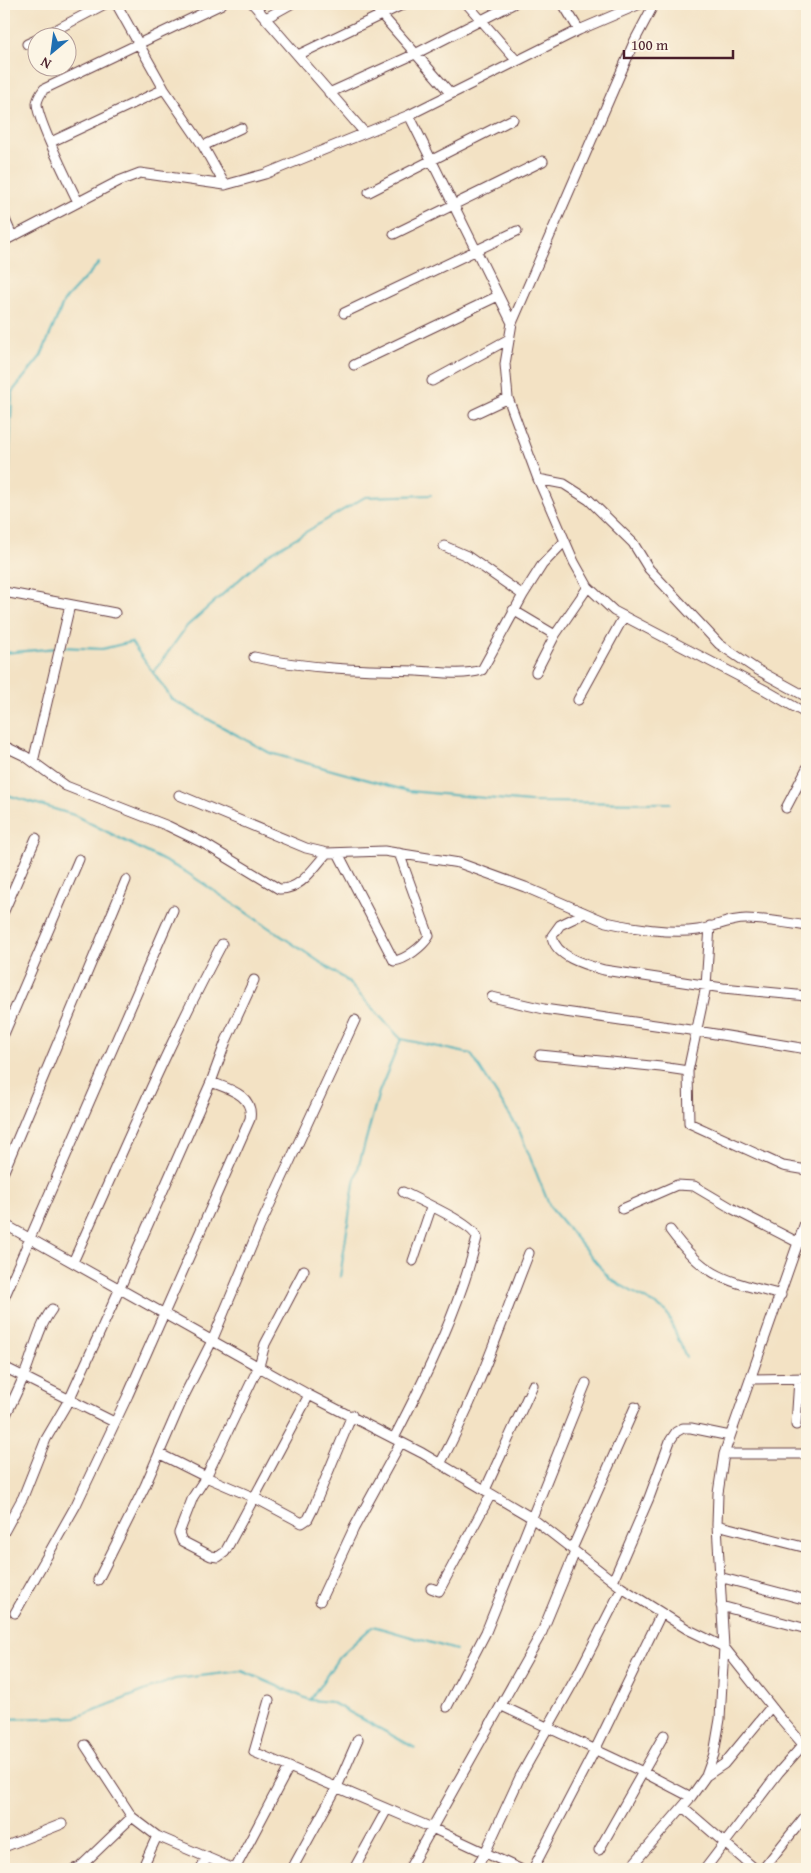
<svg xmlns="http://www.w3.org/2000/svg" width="811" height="1873" font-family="'Gentium Book Plus',serif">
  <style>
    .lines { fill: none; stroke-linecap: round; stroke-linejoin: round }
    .stream { stroke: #3fafb9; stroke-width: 2 }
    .minor-casing { stroke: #633c42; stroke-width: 11 }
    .minor { stroke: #fff; stroke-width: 9 }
  </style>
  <rect width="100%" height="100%" fill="#fcf5e5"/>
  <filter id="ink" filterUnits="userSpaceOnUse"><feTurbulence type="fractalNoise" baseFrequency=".02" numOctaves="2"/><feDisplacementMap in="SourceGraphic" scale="10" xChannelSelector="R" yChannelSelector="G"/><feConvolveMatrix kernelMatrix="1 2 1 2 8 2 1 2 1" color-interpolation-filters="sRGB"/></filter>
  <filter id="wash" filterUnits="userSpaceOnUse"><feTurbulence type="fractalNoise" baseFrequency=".0096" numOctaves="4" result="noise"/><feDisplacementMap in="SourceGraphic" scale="20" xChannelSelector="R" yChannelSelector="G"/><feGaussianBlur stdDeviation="1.12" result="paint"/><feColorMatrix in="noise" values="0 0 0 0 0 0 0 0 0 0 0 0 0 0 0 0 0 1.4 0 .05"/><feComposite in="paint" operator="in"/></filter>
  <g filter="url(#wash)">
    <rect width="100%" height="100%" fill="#f3e2c4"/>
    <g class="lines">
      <!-- stream -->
      <path class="stream" d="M4,512L8,502L12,392L41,356L64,301L99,263
        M62,647L102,649L131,642L173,700L270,753L408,791L530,802L670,803
        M4,653L57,648
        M153,673L187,626L267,555L365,497L431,495
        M4,794L74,815L186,872L345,979L401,1039L471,1054L519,1130L550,1207L610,1279L666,1311L686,1357
        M340,1277L354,1183L379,1092L401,1039
        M311,1699L339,1657L373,1626L456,1650
        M4,1719L77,1717L175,1679L242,1671L310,1700L331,1702L415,1748"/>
    </g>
  </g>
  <g filter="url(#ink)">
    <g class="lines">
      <defs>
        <path id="minor" d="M114,4L117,5L164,89L203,146L225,185
          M253,4L364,132
          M372,4L451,94
          M467,4L516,60
          M563,4L579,30
          M654,4L635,40L512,323L505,364L508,398L538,479L574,562L588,587L614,611L765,690L807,714
          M266,18L291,4
          M40,38L105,4
          M27,44L38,39
          M298,55L404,4
          M329,93L415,54L513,4
          M409,115L512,323
          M51,142L164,89
          M203,146L241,128
          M369,192L513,119
          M78,202C69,183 37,120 37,103C38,97 41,93 44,89L222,4
          M4,217L12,236
          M394,234L543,161
          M4,241L119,181L140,173L225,185L265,174L409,115L579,30L640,4
          M344,313L517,231
          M354,365L498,296
          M432,381L509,339
          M474,414L508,398
          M538,479L564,484L589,500L633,543L649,569L719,644L756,669L807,697
          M444,546L467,556L523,595
          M4,592L115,613
          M513,610L555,635
          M254,657C308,669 362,670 417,671C439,672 461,676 482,670L523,595L542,565L565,541
          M536,672L555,635L588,587
          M578,700L624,616
          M4,746L25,756L66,786L168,826L203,843L279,889C301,890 313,868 327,853
          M33,762L70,605
          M179,795L306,848L327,853L384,851L459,863L525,887L606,922C631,928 672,934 698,930C715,927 728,919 746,919C766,919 787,923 807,926
          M786,808L807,768
          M338,853L394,961C405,960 423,946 429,936L399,853
          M4,911L36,838
          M585,913L560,925L552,936C555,957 586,965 604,970L723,988L807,996
          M710,926L706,986L688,1071L689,1123L783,1166L807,1170
          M492,997L544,1009L697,1031L807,1049
          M4,1034L79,859
          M540,1055L661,1067L688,1071
          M4,1171L126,880
          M622,1209L677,1185L694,1186L733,1209L799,1243L807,1242
          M4,1224L309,1395L422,1453L532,1518L622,1588L687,1629L724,1647L782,1720L807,1749
          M670,1230C706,1279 726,1280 781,1295
          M413,1261L431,1208
          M73,1262C122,1154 166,1048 222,944
          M304,1270L265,1344L259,1366L206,1477L193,1497L179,1533L182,1541L211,1556L218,1557L225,1552L309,1395
          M4,1298L173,910
          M4,1367L114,1422
          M752,1379L807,1378
          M4,1419C11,1404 19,1389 25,1373C34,1351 38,1328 52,1309
          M796,1425L799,1379
          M394,1438C427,1375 460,1307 477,1238C474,1224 418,1200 403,1192
          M160,1454L206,1477L255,1498L302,1523L308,1519L313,1509L352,1415
          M724,1454H807
          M440,1464C477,1396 501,1324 529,1253
          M485,1490L533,1385
          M717,1525L807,1548
          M4,1532L23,1497L46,1439L70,1398L120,1288L211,1082L226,1041L254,980
          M572,1549L635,1407
          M719,1577L807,1600
          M98,1580L145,1486L184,1396L212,1341L260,1226L355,1020
          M613,1581L649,1498L670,1441L676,1432L683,1428H691L730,1436
          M431,1588L439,1591L491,1494
          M320,1601L354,1528L401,1442
          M721,1606L807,1629
          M15,1613L76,1505L128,1395L250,1119C254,1095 229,1089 211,1082
          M269,1700L254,1752L432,1828L520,1869
          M502,1706L643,1772L691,1797
          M447,1707L486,1632L586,1383
          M85,1745L132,1817L157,1836
          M706,1776L724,1764L771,1707
          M683,1807L755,1869
          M4,1847L62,1824
          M599,1850L664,1735
          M74,1869L80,1867L132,1817
          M142,1869L157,1836L234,1869
          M201,1869L207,1857
          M235,1869L289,1767
          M292,1869L337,1787L358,1739
          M354,1869L387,1809
          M409,1869L542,1632L575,1552
          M475,1869L485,1853L520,1777L578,1674L622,1588
          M533,1869L595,1750L661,1614
          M629,1869L691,1797L706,1776L714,1754L720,1719L724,1647L717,1525L718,1493L724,1454L807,1217
          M705,1869L779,1772L803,1745
          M763,1869L807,1814"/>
      </defs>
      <!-- minor casing -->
      <use href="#minor" class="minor-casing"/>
      <!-- minor -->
      <use href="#minor" class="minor"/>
    </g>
  </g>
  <!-- margin -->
  <rect width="811" height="1873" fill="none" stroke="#fcf5e5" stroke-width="20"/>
  <!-- north arrow -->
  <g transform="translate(52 52) rotate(209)"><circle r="24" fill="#fcf5e5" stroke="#b59f9b"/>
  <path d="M0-4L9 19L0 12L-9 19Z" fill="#1f6fb2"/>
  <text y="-8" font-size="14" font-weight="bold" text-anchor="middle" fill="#4a1f2b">N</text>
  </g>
  <!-- scale -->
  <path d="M624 50v8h109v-8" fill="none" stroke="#4a1f2b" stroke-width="2.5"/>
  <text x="631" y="50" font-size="15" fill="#4a1f2b" stroke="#fcf5e5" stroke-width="4" paint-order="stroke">100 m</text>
</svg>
